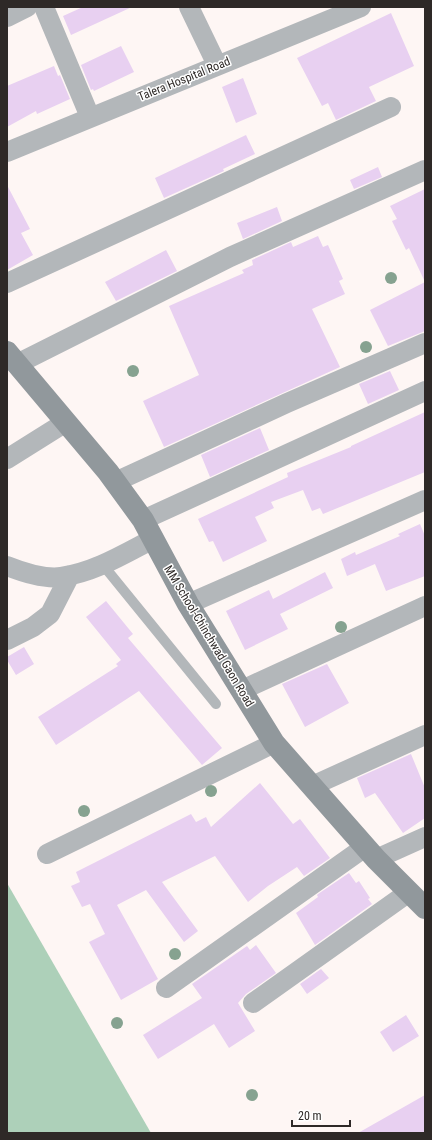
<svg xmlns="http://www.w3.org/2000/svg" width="432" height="1140" font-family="'Roboto Condensed',sans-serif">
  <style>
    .green { fill: #add0b9 }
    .building { fill: #e8d0f1 }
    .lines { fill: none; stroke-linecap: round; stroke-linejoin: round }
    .lane { stroke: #b3b7ba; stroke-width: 10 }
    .street { stroke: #b3b7ba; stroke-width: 20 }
    .secondary { stroke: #91989c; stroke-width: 22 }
    .tree { fill: #86a290 }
    .labels { text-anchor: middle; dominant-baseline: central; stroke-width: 3; stroke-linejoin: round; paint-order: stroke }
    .street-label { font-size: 12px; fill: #2e2927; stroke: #fff }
  </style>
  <rect width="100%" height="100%" fill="#fef6f4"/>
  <!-- green -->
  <path class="green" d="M7,883L151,1133H7Z"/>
  <!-- building -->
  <path class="building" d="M83,7H132L71,35L63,16Z
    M391,13L414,66L369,87L376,101L336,120L328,103L322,106L297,58Z
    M121,46L134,72L94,91L93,89L91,90L81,65Z
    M54,66L58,76L60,75L70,99L37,114L36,111L7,127V86Z
    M243,78L257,114L236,123L222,87Z
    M246,135L255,154L223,169L224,171L164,198L155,178Z
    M378,167L382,177L354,189L350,180Z
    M7,185L30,229L21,233L33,255L7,270Z
    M425,189V331L388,346L370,310L425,282L409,248L406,250L392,221L397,219L390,206Z
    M277,207L282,221L243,239L237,223Z
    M318,236L323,247L328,245L343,279L339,281L345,294L312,309L340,367L164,447L143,401L199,375L169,306L244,273L242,270L253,265L252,260L291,242L293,247Z
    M166,250L177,271L116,301L105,282Z
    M390,371L399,390L368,404L359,384Z
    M425,412V472L323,514L320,508L312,511L303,490L271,502L274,508L255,517L267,541L223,562L213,541L209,542L198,519L288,477L287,473L351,447V446Z
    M260,428L269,450L210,477L201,455Z
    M420,524L425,536V576L386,591L375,564L347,576L341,559L355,552L356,555L400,536L398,534Z
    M325,572L333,588L280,614L288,629L245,650L226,611L269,590L273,599Z
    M106,601L133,634L128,638L222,748L202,765L139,691L56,745L38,717L118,666L116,664L121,660L86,617Z
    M24,647L34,664L16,675L7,660V657Z
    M327,664L349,703L305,727L282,684Z
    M411,754L425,788V818L403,833L375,793L365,798L357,778Z
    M260,783L293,824L300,819L330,858L304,876L297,867L268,886L248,902L215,856L162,882L198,931L184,942L146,890L117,905L158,979L121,1000L89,942L105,934L90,904L82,907L71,886L80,882L76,872L191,814L196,822L206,817L211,827Z
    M349,873L356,883L359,881L370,898L368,899L372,904L315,945L296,913L318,897L317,895L318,894Z
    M256,945L276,973L246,994L238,1003L255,1031L229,1048L214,1024L158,1059L143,1035L202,998L192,984L247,946L250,950Z
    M321,969L329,978L307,994L300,984Z
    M406,1015L419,1036L393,1052L380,1032Z
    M425,1095V1133H358Z"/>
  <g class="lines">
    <!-- lane -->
    <path class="lane" d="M103,565L216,704"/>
    <!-- street -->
    <path class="street" d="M44,7L90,117
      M189,7L217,65
      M7,17L27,7
      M7,152L361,7
      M7,283L391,107
      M17,364L230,257L425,170
      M7,459L66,422
      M115,482L287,403L425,343
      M143,520L425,391
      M7,566C22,572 45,579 61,577C95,572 124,554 153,539
      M188,604L425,500
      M7,640L33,627L50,614L70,575
      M242,690L425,606
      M312,786L425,735
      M47,854L274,743
      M376,859L425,837
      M166,988L365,847
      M253,1003L409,892"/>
    <!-- secondary -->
    <path class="secondary" d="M7,352L108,472L143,520L188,604L274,743L376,859L425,908"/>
  </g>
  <!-- trees -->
  <g class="tree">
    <circle cx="391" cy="278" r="6"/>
    <circle cx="366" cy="347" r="6"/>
    <circle cx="133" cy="371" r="6"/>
    <circle cx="341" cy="627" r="6"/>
    <circle cx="211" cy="791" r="6"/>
    <circle cx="84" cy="811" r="6"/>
    <circle cx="175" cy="954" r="6"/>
    <circle cx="117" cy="1023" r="6"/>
    <circle cx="252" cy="1095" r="6"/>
  </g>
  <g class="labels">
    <!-- street labels -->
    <g class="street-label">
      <text transform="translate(184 79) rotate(-22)">Talera Hospital Road</text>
      <text transform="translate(209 636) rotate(59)">MM School-Chinchwad Gaon Road</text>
    </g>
  </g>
  <!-- border -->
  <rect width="432" height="1140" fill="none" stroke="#2e2927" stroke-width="16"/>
  <!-- scale -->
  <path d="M292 1120v6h58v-6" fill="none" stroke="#2e2927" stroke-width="2"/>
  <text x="298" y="1120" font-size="12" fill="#2e2927" stroke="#ffffff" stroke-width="3" paint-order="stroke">20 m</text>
</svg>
